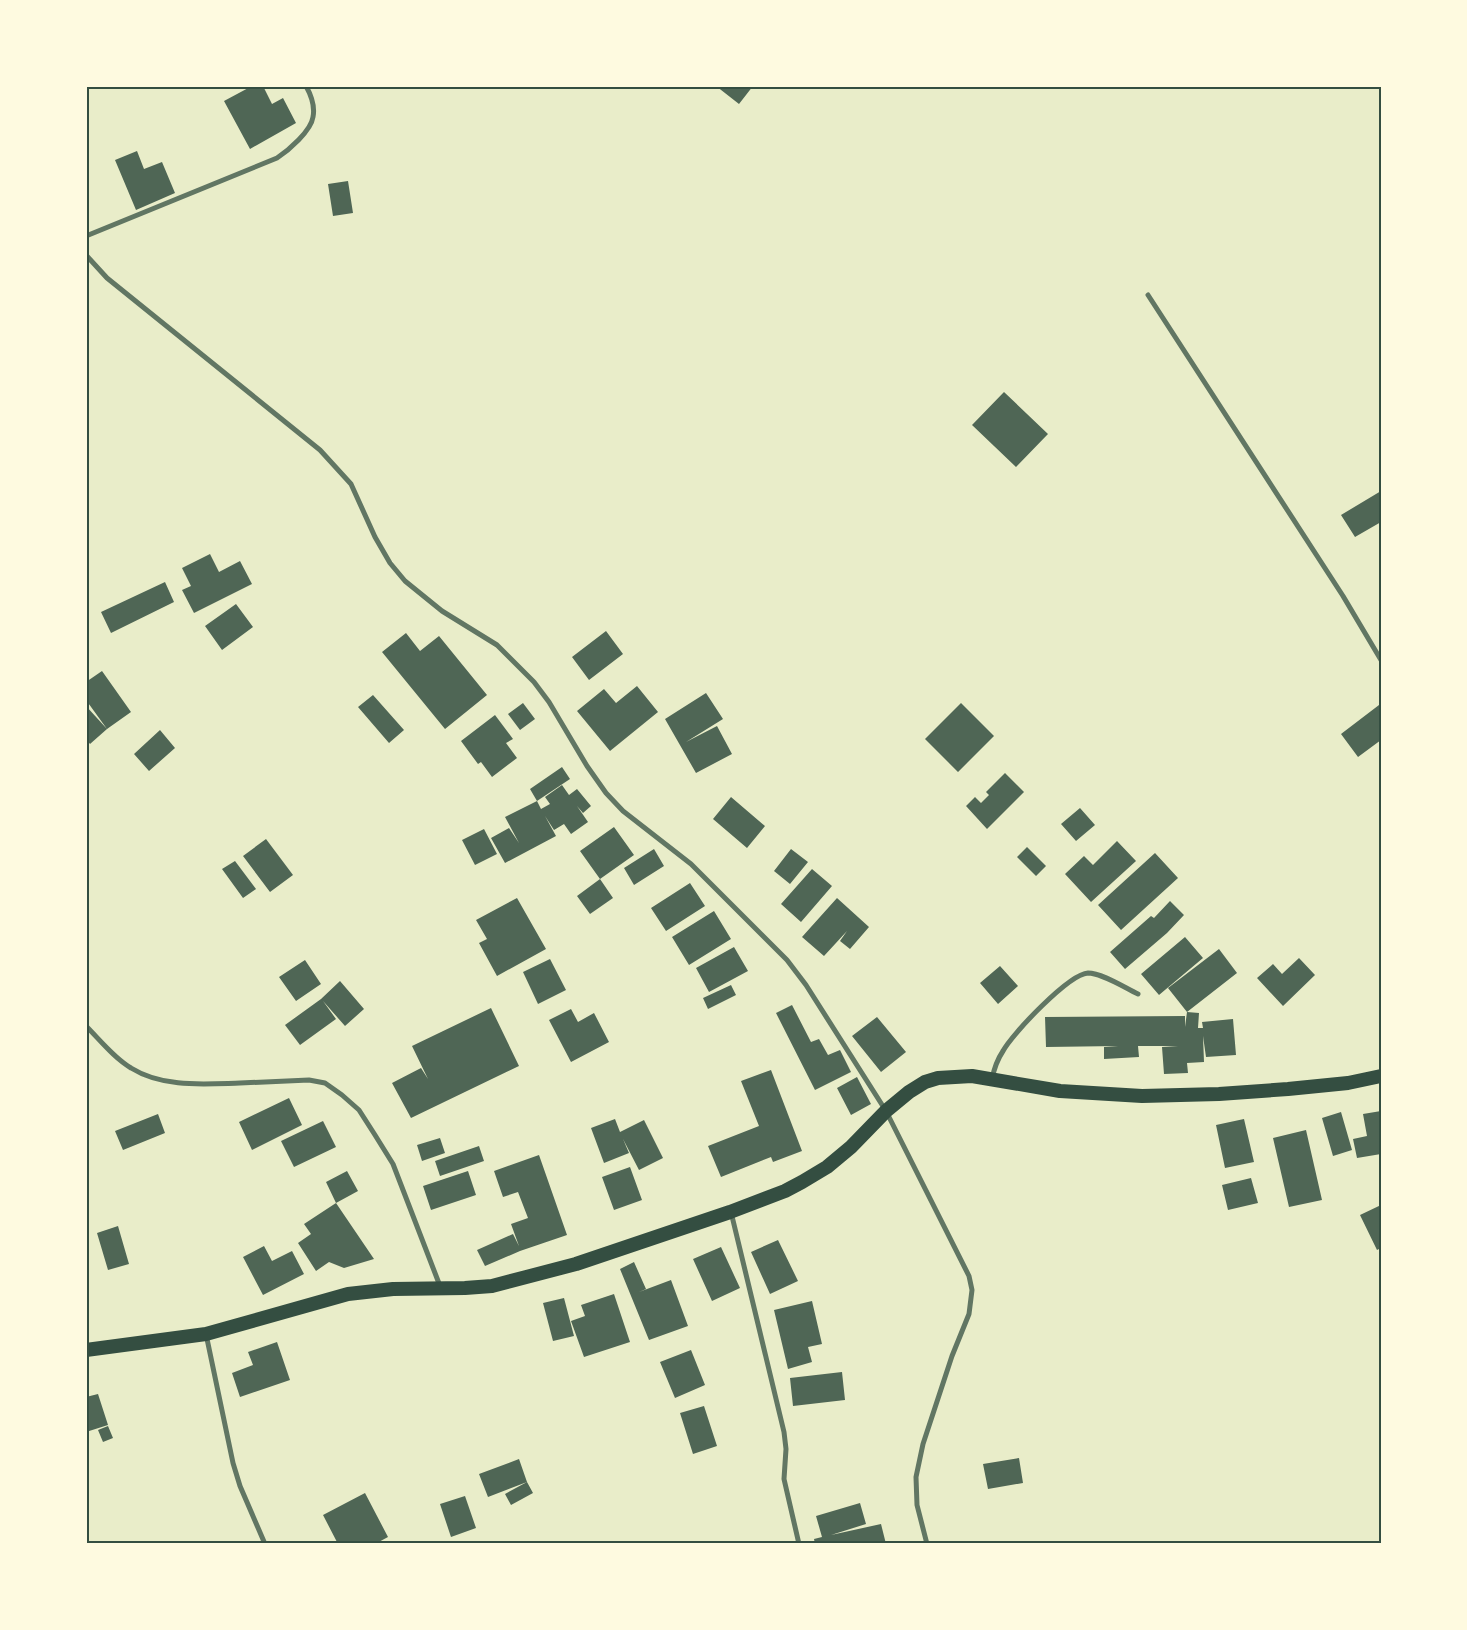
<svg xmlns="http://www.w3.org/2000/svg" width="1467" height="1630" font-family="Lato,sans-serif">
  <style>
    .building { fill: #4f6655 }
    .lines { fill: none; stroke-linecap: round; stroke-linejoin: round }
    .minor { stroke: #617663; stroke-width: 5 }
    .trunk { stroke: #344e41; stroke-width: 14 }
    .neatline { fill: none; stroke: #344e41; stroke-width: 2 }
  </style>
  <rect width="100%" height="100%" fill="#e9edc9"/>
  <!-- building -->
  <path class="building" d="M252,86H263L272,104L283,98L296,123L250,149L224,101Z
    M716,86H753L739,104Z
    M137,151L144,169L162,162L175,193L136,210L115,160Z
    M348,181L353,213L333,216L328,184Z
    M1004,392L1048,434L1016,467L972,425Z
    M1381,491V522L1355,537L1341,515Z
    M210,554L219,572L240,561L252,584L194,613L182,590L191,586L182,568Z
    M165,582L174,602L111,633L101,612Z
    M236,604L253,627L222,650L205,626Z
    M606,631L623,654L589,680L572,657Z
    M406,633L420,651L439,636L487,695L445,729L382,652Z
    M102,671L131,712L107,729L90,744L86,739V706L107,729L86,700V682Z
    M637,686L658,712L610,751L577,711L604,689L616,703Z
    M706,693L723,719L686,742L717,726L732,754L696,773L665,719Z
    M373,695L404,730L389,743L358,707Z
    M523,703L535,719L520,730L508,714Z
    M961,703L994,736L958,772L925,739Z
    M1379,705L1381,707V740L1358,757L1341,734Z
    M495,715L513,739L506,743L517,758L492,777L481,762L478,764L461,741Z
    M160,730L175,748L149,771L134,754Z
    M562,767L570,779L537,801L530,789Z
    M1005,773L1024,792L987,829L966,806L975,797L981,803L989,795L986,792Z
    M562,785L569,795L577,789L591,806L583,813L577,806L588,822L571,834L564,824L554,830L545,816L556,836L505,863L491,838L509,828L519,843L505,817L537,801L541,809L550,804L545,797Z
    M731,797L765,826L747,848L713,819Z
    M1080,808L1095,825L1076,841L1061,824Z
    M614,827L634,855L600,879L580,851Z
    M484,829L497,854L475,865L462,840Z
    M266,839L293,875L270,892L243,856Z
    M1117,841L1136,861L1091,902L1065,874L1084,856L1093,865Z
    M1027,847L1046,866L1036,876L1017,857Z
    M654,849L664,866L634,885L624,868Z
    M791,849L808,862L790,884L774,871Z
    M1155,853L1178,878L1121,930L1098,905Z
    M235,861L256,889L243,898L222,869Z
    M812,869L832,886L801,922L781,904Z
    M600,879L613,898L590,914L577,896Z
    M690,883L705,906L666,931L651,908Z
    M517,898L546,949L497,976L479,943L487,939L476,920Z
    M837,898L869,927L850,949L840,941L847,931L824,956L802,937Z
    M1170,901L1184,915L1167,933L1125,969L1110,952L1151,916L1154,918Z
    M714,911L731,939L689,965L672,937Z
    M1185,937L1203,958L1159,995L1141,974Z
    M734,947L748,971L709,992L696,968Z
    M1219,949L1237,973L1187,1012L1168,988Z
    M1299,958L1315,975L1283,1006L1257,978L1273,964L1282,974Z
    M550,959L566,990L538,1004L523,972Z
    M305,960L321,984L296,1001L279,977Z
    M1000,966L1018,986L998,1004L980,983Z
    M340,981L364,1009L345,1026L323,1001L336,1019L300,1045L285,1025L321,999Z
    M731,985L736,995L708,1009L703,998Z
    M792,1005L811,1042L819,1039L828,1055L840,1050L851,1072L815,1090L776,1013Z
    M491,1008L519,1066L411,1118L392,1083L421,1068L428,1079L412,1046Z
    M571,1009L578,1022L594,1013L609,1042L571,1062L549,1020Z
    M1187,1012L1199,1013L1198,1028H1203L1202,1022L1233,1019L1236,1055L1206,1057L1203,1036L1204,1062L1187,1063L1188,1073L1164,1074L1162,1047L1178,1046H1138L1139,1057L1104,1059V1047L1118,1046L1046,1047L1045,1017L1185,1016V1027Z
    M877,1017L906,1052L881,1072L852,1036Z
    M771,1070L802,1151L773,1162L771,1157L721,1177L708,1146L759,1126L741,1081Z
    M857,1077L871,1104L851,1115L837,1088Z
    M289,1098L302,1125L252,1150L239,1122Z
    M1381,1111V1154L1357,1158L1353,1139L1367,1136L1363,1114Z
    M1341,1112L1352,1150L1333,1156L1322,1118Z
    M158,1114L165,1133L123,1150L115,1131Z
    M615,1119L620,1132L644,1120L663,1158L639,1170L623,1139L629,1153L604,1163L591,1128Z
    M1244,1119L1254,1162L1225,1168L1216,1125Z
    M323,1121L336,1147L294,1167L281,1141Z
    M1306,1130L1322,1200L1289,1207L1273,1138Z
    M440,1138L445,1153L422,1161L417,1145Z
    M479,1146L484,1161L440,1176L435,1161Z
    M539,1155L567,1235L520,1251L485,1266L477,1250L513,1234L519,1246L511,1224L528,1218L518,1192L503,1197L494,1171Z
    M630,1167L642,1200L614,1210L602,1177Z
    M347,1171L358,1191L336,1203L374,1259L344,1268L329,1262L316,1271L298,1243L311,1234L304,1224L336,1203L326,1182Z
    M468,1171L476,1195L431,1210L423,1186Z
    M1251,1178L1258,1203L1228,1210L1222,1185Z
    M1381,1205V1248L1377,1250L1360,1215Z
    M118,1226L129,1264L108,1270L97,1233Z
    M778,1240L798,1281L770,1294L751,1252Z
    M264,1246L272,1261L292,1251L304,1274L263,1295L243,1257Z
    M721,1247L740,1288L712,1301L693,1259Z
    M634,1262L646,1289L639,1292L671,1280L688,1326L649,1340L620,1269Z
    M614,1294L630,1342L584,1357L571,1321L585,1316L581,1305Z
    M564,1298L574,1336L553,1341L543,1303Z
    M812,1301L822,1344L808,1347L812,1362L788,1369L774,1310Z
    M277,1342L290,1380L240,1397L232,1373L253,1365L248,1352Z
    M691,1350L705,1385L675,1398L660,1362Z
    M842,1372L845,1400L793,1406L790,1378Z
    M98,1394L108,1425L86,1432V1397Z
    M704,1406L717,1446L693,1454L680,1413Z
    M108,1426L113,1438L103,1442L98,1430Z
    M1019,1458L1023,1483L988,1489L983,1464Z
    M519,1459L527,1482L533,1493L511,1505L505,1494L527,1482L488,1497L479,1474Z
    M365,1493L388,1537L375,1544H338L323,1515Z
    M465,1496L476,1528L451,1537L440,1504Z
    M860,1503L866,1524L831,1535L881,1524L886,1544H815L814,1539L822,1537L816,1516Z"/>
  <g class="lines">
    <!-- minor -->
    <path class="minor" d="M86,236L277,158C289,150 311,131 313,117C315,107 311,95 306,86
      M86,255L107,278L320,450L351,484L375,537L390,563L405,581L442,611L497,645L534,682L549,702L587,766L606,793L623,811L691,864L787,960L806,985L886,1111L969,1276L972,1290L969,1314L952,1356L923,1444L916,1477L917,1505L927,1544
      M1148,295L1343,596L1381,660
      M86,1026C100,1040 114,1058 131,1068C163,1088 204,1084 240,1083C263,1082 286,1081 309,1080L325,1083L342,1095L359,1110L375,1135L393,1164L440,1286
      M992,1079C994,1069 997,1060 1003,1051C1012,1034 1069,974 1088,973C1102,973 1125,988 1138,994
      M731,1212L784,1432L786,1449L784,1479L799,1544
      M206,1334L233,1463L240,1486L265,1544"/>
    <!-- trunk -->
    <path class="trunk" d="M86,1350L206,1334L348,1294L393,1289L465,1288L492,1286L576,1264L730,1212L785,1191L802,1182L827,1167L851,1147L886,1111L909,1092L925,1082L938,1078L972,1076L1060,1091L1142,1096L1219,1094L1288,1089L1348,1083L1381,1076"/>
  </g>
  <!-- border -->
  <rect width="1467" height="1630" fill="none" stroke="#fefae0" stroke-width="175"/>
  <rect x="88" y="88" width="1292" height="1454" class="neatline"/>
</svg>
